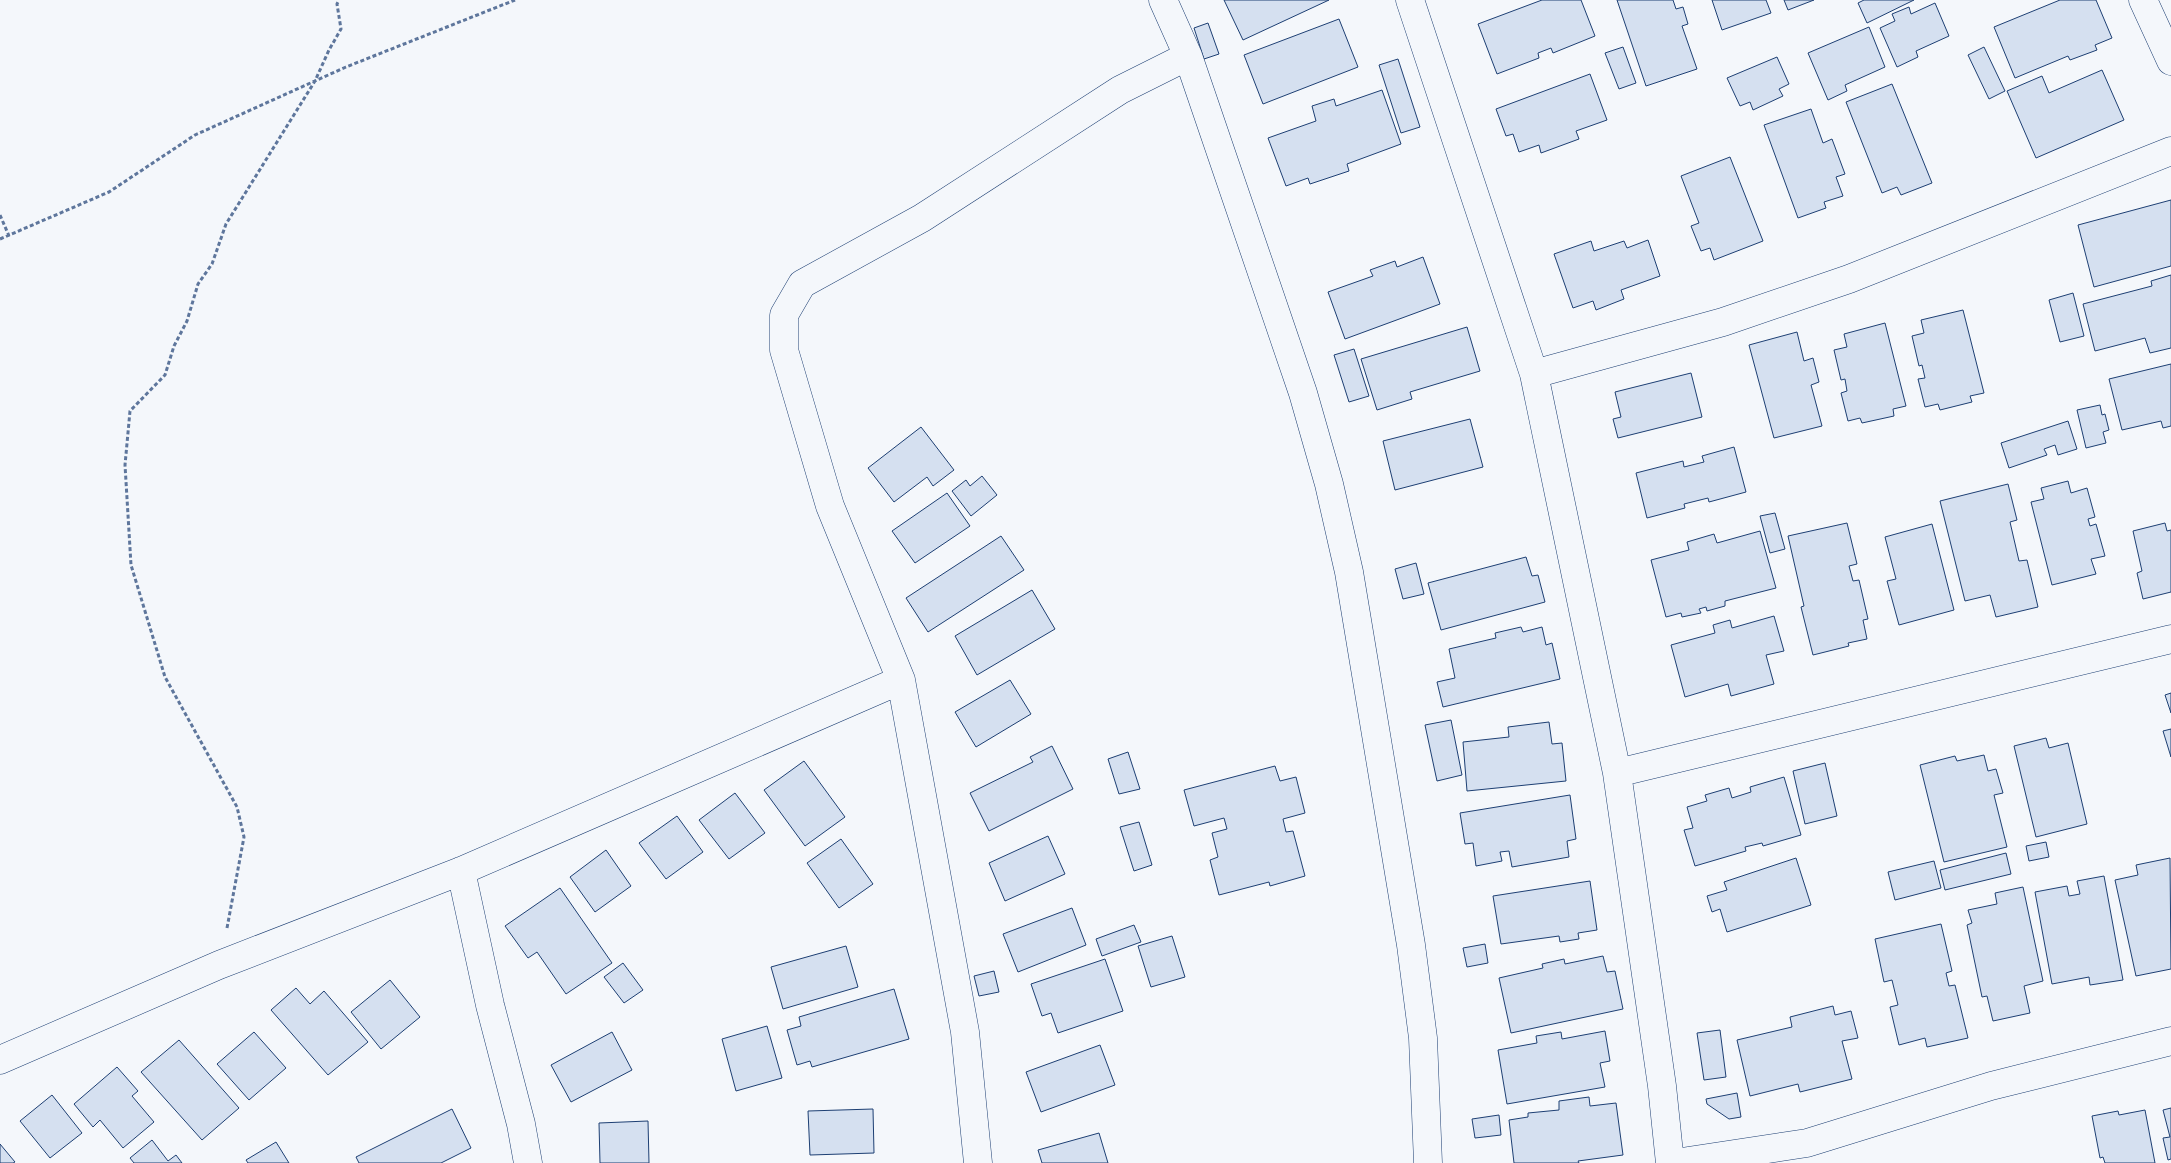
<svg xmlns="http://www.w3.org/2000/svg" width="2171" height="1163" font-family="Raleway,sans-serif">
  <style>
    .building { fill: #d5e0f0; stroke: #1d3f73 }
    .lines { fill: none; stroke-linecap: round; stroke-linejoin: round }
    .minor-casing { stroke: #1d3f73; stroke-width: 29 }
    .path { stroke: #5e769c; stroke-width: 3; stroke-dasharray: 4 2.5; stroke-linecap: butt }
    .minor { stroke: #f4f7fb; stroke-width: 28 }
  </style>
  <rect width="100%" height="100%" fill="#f4f7fb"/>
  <!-- building -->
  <path class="building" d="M1224,0H1329L1243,40Z
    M1542,0H1581L1595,36L1553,53L1551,48L1538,53L1539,58L1497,74L1478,24Z
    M1617,0H1673L1676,9L1683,7L1688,24L1682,26L1697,69L1646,86Z
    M1712,0H1766L1771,13L1722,30Z
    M1784,0H1814L1788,10Z
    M1864,0H1914L1867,23L1858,3Z
    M2060,0H2096L2112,38L2095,45L2097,50L2070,60L2068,56L2015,78L1994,27Z
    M1935,3L1949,36L1916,51L1918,57L1897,67L1880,28L1895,21L1892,14L1909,7L1911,14Z
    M1339,19L1358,67L1263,104L1244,55Z
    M1208,23L1219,54L1204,59L1194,28Z
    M1869,27L1885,67L1845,85L1847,91L1828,100L1808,53Z
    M1623,47L1636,83L1619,89L1605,53Z
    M1984,47L2005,91L1989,99L1968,55Z
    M1777,57L1789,84L1779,89L1783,96L1753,110L1750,102L1740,106L1727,78Z
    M1398,59L1420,127L1401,133L1379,65Z
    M2102,70L2124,120L2036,158L2007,91L2042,76L2049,93Z
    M1590,74L1607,120L1576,131L1579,139L1541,153L1539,145L1519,152L1513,134L1506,136L1496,109Z
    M1892,84L1932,183L1901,195L1897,187L1882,193L1846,102Z
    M1382,90L1401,144L1347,164L1349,171L1310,184L1308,178L1286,186L1268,138L1316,121L1312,106L1334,99L1336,106Z
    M1811,109L1823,143L1832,139L1845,174L1836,177L1843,196L1824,202L1826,208L1798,218L1764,125Z
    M1730,157L1763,241L1714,260L1710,248L1701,251L1691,226L1699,223L1681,176Z
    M2171,200V266L2094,287L2078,225Z
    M1648,240L1660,276L1621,290L1624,299L1596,310L1593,301L1573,308L1554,254L1591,241L1594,251L1624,241L1627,248Z
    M1423,257L1440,304L1345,339L1328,292L1373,276L1370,270L1395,261L1397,267Z
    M2171,275V348L2150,353L2145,338L2095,351L2083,304L2152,286L2151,281Z
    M2073,293L2084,336L2060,342L2049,300Z
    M1963,310L1984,393L1970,396L1972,402L1940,410L1938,404L1925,407L1918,379L1925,378L1922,365L1919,366L1912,336L1924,333L1921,320Z
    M1885,323L1906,406L1893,409L1894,416L1862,423L1860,418L1848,421L1841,393L1847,391L1845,379L1841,380L1834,350L1847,347L1844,334Z
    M1467,327L1480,371L1410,392L1412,399L1377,410L1361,359Z
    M1797,332L1804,361L1813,358L1819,382L1811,385L1822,426L1774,438L1749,345Z
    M1354,349L1369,396L1349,402L1334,355Z
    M2171,364V426L2163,428L2161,421L2122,430L2109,379Z
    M1691,373L1702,417L1618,438L1613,419L1621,417L1615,392Z
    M2100,405L2102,415L2105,414L2109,430L2103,432L2106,443L2086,448L2077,410Z
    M1470,419L1483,467L1395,490L1383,441Z
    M2068,421L2077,449L2058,455L2055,445L2044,449L2047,455L2009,468L2001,443Z
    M921,427L954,470L933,486L927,477L894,502L868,468Z
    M1734,447L1746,492L1709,502L1708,498L1684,504L1685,508L1647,518L1636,473L1683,461L1684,467L1704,462L1702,456Z
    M982,476L997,495L971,516L952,491L966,480L970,486Z
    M2068,481L2071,493L2087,488L2095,517L2088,519L2090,526L2096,524L2105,556L2091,559L2096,574L2052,585L2031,502L2044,499L2041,488Z
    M2008,484L2017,520L2010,522L2019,561L2027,560L2038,607L1996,617L1990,595L1965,601L1940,501Z
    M947,493L970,526L915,563L892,531Z
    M1775,513L1785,549L1770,553L1760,516Z
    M1847,523L1857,564L1849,566L1853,581L1859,580L1868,619L1863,620L1867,639L1848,643L1849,646L1813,655L1801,607L1804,606L1788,536Z
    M2165,523L2167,531L2171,530V592L2143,599L2137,573L2142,571L2133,531Z
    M1932,524L1954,610L1899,625L1887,581L1896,579L1885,537Z
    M1760,531L1776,588L1725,601V606L1707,611L1706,607L1699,609L1701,613L1682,617L1681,613L1666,617L1651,560L1689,550L1687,542L1714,534L1717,543Z
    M1001,536L1024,570L928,632L906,598Z
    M1526,557L1532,576L1538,575L1545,602L1441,630L1428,583Z
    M1416,563L1424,594L1403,599L1395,569Z
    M1032,590L1055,629L977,675L955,636Z
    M1774,616L1784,651L1766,655L1774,684L1731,696L1728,684L1685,697L1671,645L1715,633L1713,625L1730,620L1732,628Z
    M1521,627L1523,632L1542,627L1546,645L1552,643L1560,679L1443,707L1437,682L1455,678L1449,649L1496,638L1495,633Z
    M1010,680L1031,714L976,747L955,712Z
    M2171,693V713L2165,695Z
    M1451,720L1462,775L1437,781L1425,725Z
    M1549,722L1552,744L1562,743L1566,781L1467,791L1463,742L1509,737L1508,727Z
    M2171,729V757L2163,731Z
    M2046,738L2049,748L2068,743L2087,824L2036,837L2014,746Z
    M1052,746L1073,789L989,831L970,793L1033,762L1030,757Z
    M1128,752L1140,789L1119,794L1108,759Z
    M1984,755L1988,771L1996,769L2003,793L1994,795L2007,847L1944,862L1920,765L1955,756L1957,761Z
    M804,761L845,817L805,846L764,790Z
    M1825,763L1837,816L1805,824L1793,771Z
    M1275,766L1280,781L1296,777L1305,813L1283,819L1286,832L1293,831L1305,876L1270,886L1269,882L1219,895L1210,860L1218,857L1212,833L1227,829L1224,818L1194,826L1184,790Z
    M1784,777L1801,835L1763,846L1762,843L1745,847L1746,851L1695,866L1684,830L1693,828L1687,807L1707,801L1705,795L1729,788L1732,798L1751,792L1750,787Z
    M735,793L765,833L729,859L699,820Z
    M1570,795L1576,839L1567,841L1569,857L1512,867L1509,851L1500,852L1502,861L1476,866L1473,843L1465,844L1460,813Z
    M677,816L703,852L666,879L639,843Z
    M1139,822L1152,865L1134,871L1120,827Z
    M1048,836L1065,874L1005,901L989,863Z
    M841,839L873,884L839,908L807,863Z
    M2046,842L2049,857L2029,861L2026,846Z
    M606,850L631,886L595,912L570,877Z
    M2006,853L2011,874L1945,890L1940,870Z
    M1796,858L1811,905L1727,932L1720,909L1712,912L1707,896L1727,890L1724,882Z
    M2170,858L2171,969L2136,976L2115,880L2138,875L2136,865Z
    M1934,861L1941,888L1895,900L1888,872Z
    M2104,876L2123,980L2090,985L2089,977L2052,984L2035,892L2067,886L2069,896L2080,894L2077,881Z
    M1590,881L1597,930L1578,933L1579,939L1560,942L1559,936L1501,944L1493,896Z
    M2023,887L2043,981L2024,986L2030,1013L1993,1021L1987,996L1982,997L1967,925L1972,923L1968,910L1997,904L1995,893Z
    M560,888L612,963L566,994L537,952L528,958L505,926Z
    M1072,908L1086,945L1018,972L1003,934Z
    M1941,924L1952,971L1946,973L1949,986L1955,985L1968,1038L1927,1047L1925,1038L1899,1045L1890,1007L1898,1005L1892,980L1884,982L1875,939Z
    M1134,925L1141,942L1102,956L1096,939Z
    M1172,936L1185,977L1151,987L1138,946Z
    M1485,944L1488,963L1467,967L1463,948Z
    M846,946L858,987L783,1009L771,967Z
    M1603,956L1607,972L1615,971L1623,1009L1511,1033L1499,978L1543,968L1542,964L1564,959L1565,964Z
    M1105,959L1123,1011L1058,1033L1051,1013L1042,1016L1031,984Z
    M623,963L643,990L624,1003L604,977Z
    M994,971L999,992L979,996L974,976Z
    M390,980L420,1017L381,1049L351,1012Z
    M296,988L310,1004L324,991L368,1042L328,1075L271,1010Z
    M894,989L909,1039L812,1067L810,1061L797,1065L787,1030L801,1026L799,1017Z
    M1833,1006L1835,1015L1851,1011L1858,1038L1842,1041L1852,1079L1800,1092L1798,1084L1750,1096L1737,1040L1792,1027L1790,1017Z
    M767,1026L782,1078L736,1091L722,1039Z
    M1720,1030L1726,1077L1704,1080L1697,1033Z
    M1605,1031L1610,1061L1600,1063L1605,1087L1507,1104L1498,1050L1537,1043L1536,1036L1561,1032L1562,1039Z
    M254,1032L286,1068L249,1100L217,1064Z
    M612,1032L632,1070L571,1102L551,1065Z
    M179,1040L239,1108L202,1140L141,1072Z
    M1100,1045L1115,1085L1041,1112L1026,1072Z
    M117,1067L138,1091L132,1096L154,1122L123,1148L100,1120L93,1127L74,1104Z
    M1737,1093L1741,1117L1729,1119L1707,1104L1706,1099Z
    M52,1095L82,1133L50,1158L20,1121Z
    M1589,1097L1590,1106L1616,1103L1623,1155L1578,1161L1579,1163H1514L1509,1120L1528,1117V1113L1559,1110V1101Z
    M2171,1108V1159L2168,1160L2163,1138L2170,1137L2163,1110Z
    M452,1109L471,1148L441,1163H359L356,1157Z
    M873,1109L874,1153L810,1155L808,1111Z
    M2145,1110L2155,1163H2105L2103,1157L2100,1158L2092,1116L2118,1111L2119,1115Z
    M1499,1115L1501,1135L1475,1138L1472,1119Z
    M648,1121L649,1163H600L599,1123Z
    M1099,1133L1108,1163H1042L1038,1150Z
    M152,1140L168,1161L176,1155L182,1163H134L130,1158Z
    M276,1142L289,1163H248L246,1160Z
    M0,1144L15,1162L13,1163H0Z"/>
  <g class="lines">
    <defs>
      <path id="minor" d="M1163,0L1188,56L1303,393L1329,484L1349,572L1411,945L1423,1038L1428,1163
        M1410,0L1534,374L1617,773L1662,1086L1670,1163
        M2143,0L2171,61
        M1534,374L1723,322L1849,279L2171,151
        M1617,773L2171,639
        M461,871L490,1005L521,1124L528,1163
        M0,1060L219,965L461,871L901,680
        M978,1163L965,1032L901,680L830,506L784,350V315L802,284L922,218L1120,90L1188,56
        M1675,1163L1807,1143L1991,1086L2171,1041"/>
    </defs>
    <!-- minor casing -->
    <use href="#minor" class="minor-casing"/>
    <!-- path -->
    <path class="path" d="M0,215L9,236
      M0,239L109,192L195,135L346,67L515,0
      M227,928L244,837L237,807L165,677L131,565L125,465L130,411L165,375L174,346L187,321L198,284L212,264L226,224L315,81L329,50L341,29L337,4L339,0"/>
    <!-- minor -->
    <use href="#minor" class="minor"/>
  </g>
</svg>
